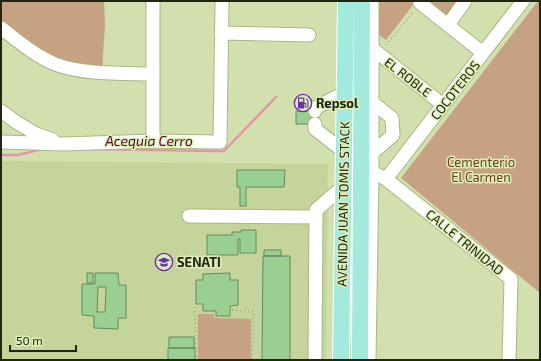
<svg xmlns="http://www.w3.org/2000/svg" width="541" height="361" font-family="'Exo 2',sans-serif">
  <style>
    .built { fill: #c4d49a }
    .green { fill: #c6a182 }
    .lines { fill: none; stroke-linecap: round; stroke-linejoin: round }
    .stream { stroke: #e494ab; stroke-width: 2.5 }
    .building { fill: #9acf92; stroke: #658860; fill-rule: evenodd }
    .minor-casing { stroke: #a8b784; stroke-width: 15 }
    .major-casing { stroke: #fff; stroke-width: 18 }
    .path { stroke: #9ca87e; stroke-width: 1.5; stroke-dasharray: 1 3; stroke-linecap: butt }
    .minor { stroke: #fff; stroke-width: 13 }
    .major { stroke: #a3e9dd; stroke-width: 16 }
    .labels { text-anchor: middle; dominant-baseline: central; stroke-width: 3; stroke-linejoin: round; paint-order: stroke }
    .street-label { font-size: 13px; fill: #202612; stroke: #deeeb9 }
    .poi-label { font-size: 13px; font-weight: bold; fill: #202612; stroke: #deeeb9; text-anchor: start }
    .park-label { font-size: 13px; fill: #6c421b; stroke: #deeeb9 }
    .water-label { font-size: 14px; font-style: italic; fill: #500927; stroke: #deeeb9 }
  </style>
  <rect width="100%" height="100%" fill="#d1e0ac"/>
  <!-- built -->
  <path class="built" d="M1,161L328,164L326,360H1Z"/>
  <!-- green -->
  <path class="green" d="M1,1H104L105,25L102,70L65,66L1,25Z
    M377,1H416L386,40L376,33Z
    M425,1H460L445,19Z
    M538,1H540V293L401,178Z
    M198,314H214V318L251,319V360H198Z"/>
  <g class="lines">
    <!-- stream -->
    <path class="stream" d="M91,149L212,151H224L276,97
      M1,155H18L42,149"/>
  </g>
  <!-- building -->
  <path class="building" d="M296,111H316V124H296Z
    M237,170H285L284,187H246V206H240V187H237Z
    M241,230H256V253H240V239H238V255H207V235H232V232H241Z
    M264,250H281V256H264Z
    M263,256H290V360H262Z
    M87,273H93V283H87Z
    M95,273H118L119,285H126V318H118V329L94,328V316L82,315V284H95ZM98,287H106L105,312H97Z
    M230,273V280H238V305L230,306V316H216V311H203V304H196V280H203V274Z
    M169,337H194V348H169Z
    M168,348H195V360H168Z"/>
  <g class="lines">
    <defs>
      <path id="minor" d="M420,3L483,53
        M448,25L465,1
        M1,28C18,41 35,56 55,64C83,75 123,73 153,74
        M221,33L309,35
        M373,49L443,105
        M1,111L16,122L36,134L53,140
        M315,111V108L338,96
        M315,124V129L338,147
        M153,141V1
        M1,142L64,144L153,141L220,142L222,1
        M372,153L393,135L392,118L372,102
        M372,172L386,179L511,279L509,360
        M386,179L523,1
        M189,216L316,217
        M315,360L316,210L337,192
        M369,360L372,172V1"/>
      <path id="major" d="M341,360L346,1
        M360,360L362,1"/>
    </defs>
    <!-- minor casing -->
    <use href="#minor" class="minor-casing"/>
    <!-- major casing -->
    <use href="#major" class="major-casing"/>
    <!-- path -->
    <path class="path" d="M386,45L413,12
      M195,307L196,360
      M232,310L253,311L252,360
      M196,356L201,360"/>
    <!-- minor -->
    <use href="#minor" class="minor"/>
    <!-- major -->
    <use href="#major" class="major"/>
  </g>
  <!-- icons -->
  <defs>
    <symbol id="fuel-ring" viewBox="-11 -11 22 22"><circle r="9.5" fill="#deeeb9" stroke="#6a31a7" stroke-width="1.5"/><path d="M-5.5-6h7V0h2V4h1.3V-2.5L3-4.5l.8-.8L6-3V5H2.5V1h-1V6h-7ZM-4.2-4.7v3.2H.2V-4.7Z" fill="#6a31a7"/></symbol>
    <symbol id="university-ring" viewBox="-11 -11 22 22"><circle r="9.5" fill="#deeeb9" stroke="#6a31a7" stroke-width="1.5"/><path d="M0-5L7-2L0 1L-7-2ZM-4 1L0 2.5L4 1V4Q0 6-4 4Z" fill="#6a31a7"/></symbol>
  </defs>
  <g fill-rule="evenodd">
    <use href="#fuel-ring" x="293" y="93" width="20" height="20"/>
    <use href="#university-ring" x="154" y="252" width="20" height="20"/>
  </g>
  <g class="labels">
    <!-- street labels -->
    <g class="street-label">
      <text transform="translate(408 77) rotate(38)">EL ROBLE</text>
      <text transform="translate(455 90) rotate(-52)">COCOTEROS</text>
      <text transform="translate(343 204) rotate(-89)">AVENIDA JUAN TOMIS STACK</text>
      <text transform="translate(465 242) rotate(39)">CALLE TRINIDAD</text>
    </g>
    <!-- poi labels -->
    <g class="poi-label">
      <text x="316" y="103">Repsol</text>
      <text x="177" y="262">SENATI</text>
    </g>
    <!-- park labels -->
    <g class="park-label">
      <text x="481" y="162">Cementerio<tspan x="481" dy="15">El Carmen</tspan></text>
    </g>
    <!-- water labels -->
    <g class="water-label">
      <text x="149" y="140">Acequia Cerro</text>
    </g>
  </g>
  <!-- border -->
  <rect width="541" height="361" fill="none" stroke="#202612" stroke-width="4"/>
  <!-- scale -->
  <path d="M10 345v6h66v-6" fill="none" stroke="#202612" stroke-width="2"/>
  <text x="16" y="345" font-size="12" fill="#202612" stroke="#deeeb9" stroke-width="3" paint-order="stroke">50 m</text>
</svg>
